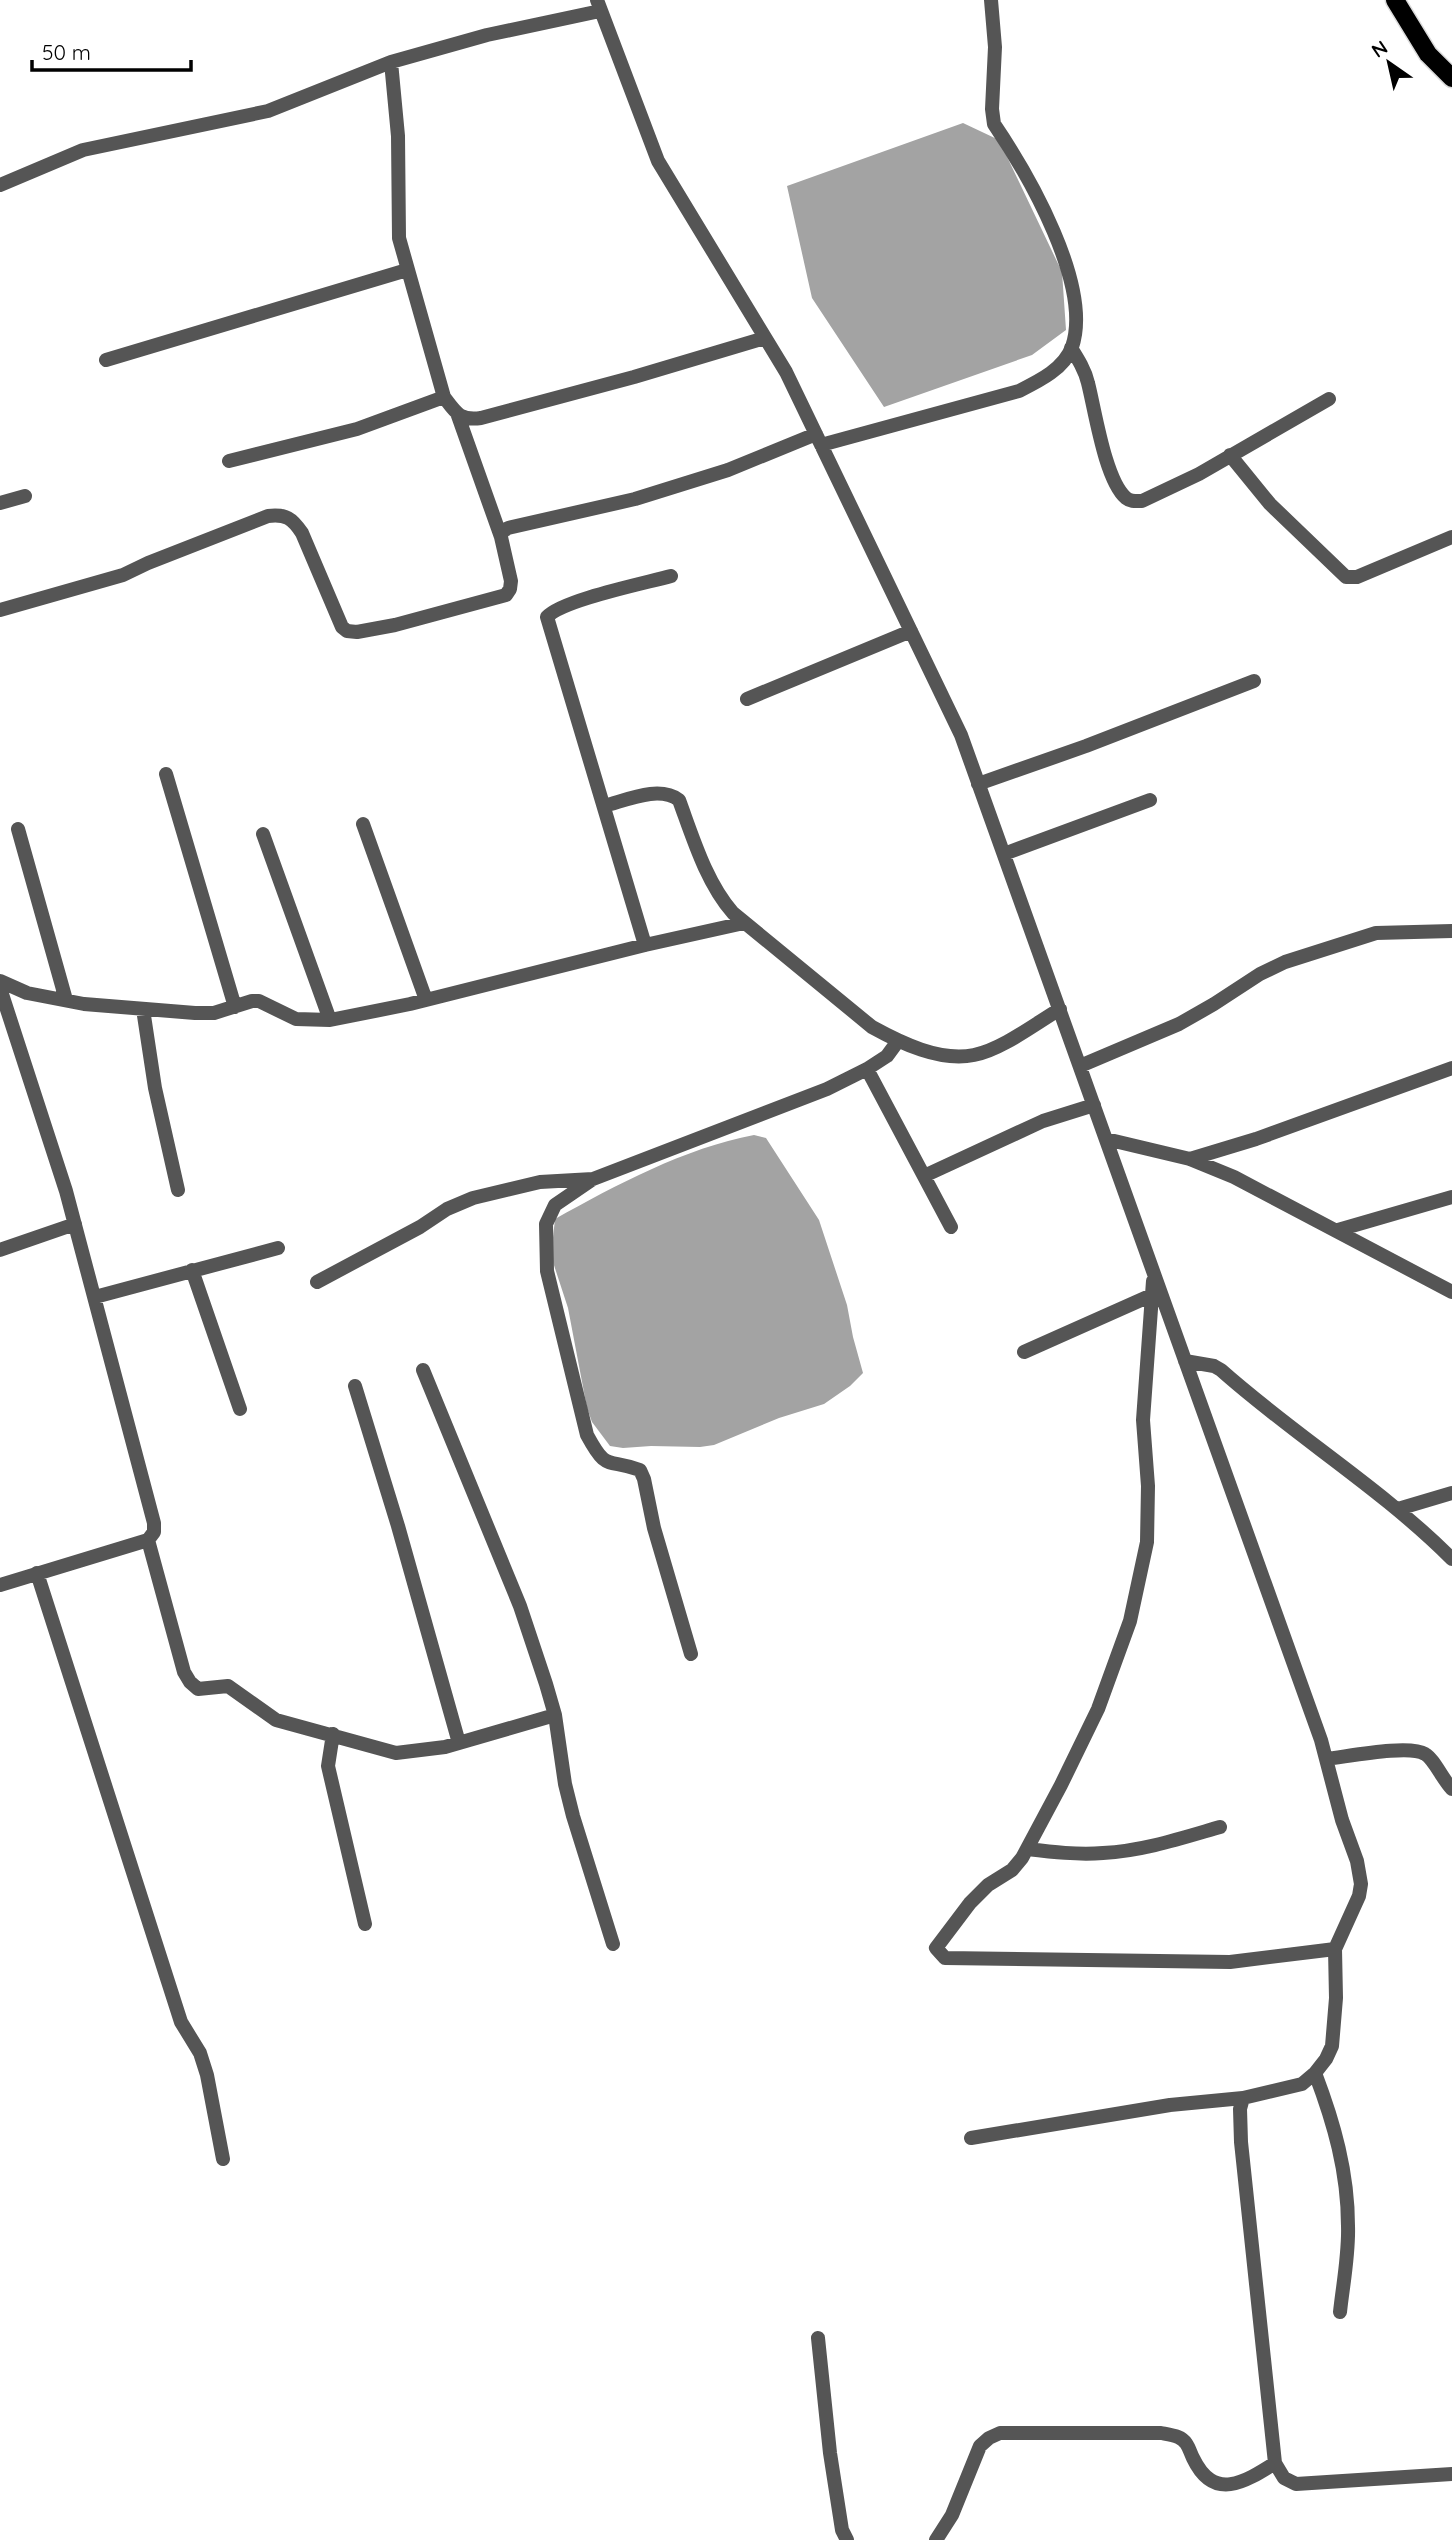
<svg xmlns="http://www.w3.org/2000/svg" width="1452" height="2540" font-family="Quicksand,sans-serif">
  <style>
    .water { fill: #a3a3a3 }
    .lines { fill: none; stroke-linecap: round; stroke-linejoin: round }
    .primary-casing { stroke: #dbdbdb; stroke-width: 21 }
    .street { stroke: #555; stroke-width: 14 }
    .primary { stroke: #000; stroke-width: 18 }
  </style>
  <rect width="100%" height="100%" fill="#fff"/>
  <!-- water -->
  <path class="water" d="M963,123L999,140L1062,272L1066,330L1032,355L884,407L812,298L787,186Z
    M754,1135L766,1138L819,1220L847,1305L853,1337L863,1373L850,1386L824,1404L779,1418L714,1445L700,1447L651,1446L623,1448L610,1446L592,1422L587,1408L568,1308L551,1256L555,1219C616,1185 685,1148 754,1135Z"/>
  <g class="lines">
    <defs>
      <path id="primary" d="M1395,0L1428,54L1452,78"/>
    </defs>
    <!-- primary casing -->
    <use href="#primary" class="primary-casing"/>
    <!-- street -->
    <path class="street" d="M597,0L658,161L786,372L961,735L1321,1740L1342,1820L1357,1861L1361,1884L1359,1896L1335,1949L1336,1998L1332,2046L1326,2059L1315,2073L1302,2084L1243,2098L1240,2109L1241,2142L1275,2463L1284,2478L1296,2484L1452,2474
      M391,62L398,136L399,238L444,397C456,413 460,421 481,418L634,377L765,338
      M0,185L83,150L268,111L391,62L487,35L600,11
      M1071,348C1078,359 1085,370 1088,383C1095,410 1105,480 1126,498C1131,502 1136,501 1142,501L1199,474L1329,399
      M106,360L407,270
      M457,413L501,537
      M821,445L1019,391C1039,381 1064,369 1072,347C1093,286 1028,174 994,124L992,109L995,47L991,0
      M1230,455L1270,504L1346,577H1357L1452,537
      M229,461L357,429L444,397
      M0,503L25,496
      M0,610L123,575L148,563L268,516C286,514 292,518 302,533L342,627L347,631L357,632L395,625L506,595L510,589L511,581L501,537L502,532L508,528L635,499L728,470L816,434
      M747,699L911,631
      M166,774L235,1007
      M978,784L1086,746L1254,681
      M604,806C627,800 659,785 679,800C693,838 706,882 733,913L872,1027C901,1043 940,1062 974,1055C1001,1050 1035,1024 1060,1009
      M363,824L426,1000
      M18,829L66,1000
      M263,834L330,1020
      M1004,854L1150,800
      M645,945L547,617C562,600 646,583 671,576
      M0,981L27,993L84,1004L195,1013H214L252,1001H259L296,1019L330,1020L410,1004L645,945L744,923
      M0,988L66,1191L154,1523V1532L148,1540L0,1585
      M143,1009L155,1088L178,1190
      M1080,1066L1179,1024L1214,1004L1260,974L1285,962L1376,933L1452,931
      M867,1069L951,1227
      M1106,1139L1190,1159L1234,1177L1452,1292
      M1190,1159L1256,1139L1452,1068
      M924,1176L1043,1121L1094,1105
      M1338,1230L1452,1197
      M0,1250L75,1224
      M192,1270L240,1409
      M1153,1281L1143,1420L1148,1486L1147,1542L1130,1621L1098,1709L1061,1785L1022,1858L1012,1870L988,1885L970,1903L936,1948L945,1958L1230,1962L1335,1949
      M317,1282L420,1227L447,1209L473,1198L540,1182L593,1179
      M95,1297L278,1248
      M1024,1352L1152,1295
      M1185,1361L1214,1366L1221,1370C1295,1436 1381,1488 1452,1559
      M423,1370L520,1606L546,1684L555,1715L565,1784L573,1816L613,1944
      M355,1386L398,1526L459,1743
      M1398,1509L1452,1493
      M148,1540L184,1672L190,1682L198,1689L228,1686L276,1720L396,1753L445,1747L555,1715
      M37,1573L181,2022L200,2053L207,2075L223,2159
      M691,1654L654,1528L644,1479L640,1470C606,1458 607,1472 587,1435L547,1271L546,1224L555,1205L593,1179L827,1089L867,1069L887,1056L898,1041
      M333,1734L328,1766L365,1924
      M1326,1759C1346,1757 1409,1744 1425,1754C1434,1759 1443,1780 1452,1789
      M1027,1849C1052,1852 1078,1855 1103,1853C1143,1851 1182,1838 1220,1827
      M1315,2073C1334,2123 1348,2172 1348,2226C1349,2254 1343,2284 1340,2312
      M971,2138L1170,2105L1243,2098
      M818,2338L830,2453L842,2530L847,2540
      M936,2540L952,2515L980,2446L989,2438L1000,2433H1161C1166,2434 1173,2435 1178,2437C1188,2441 1189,2450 1193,2458C1214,2502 1245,2482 1275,2463"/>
    <!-- primary -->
    <use href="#primary" class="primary"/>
  </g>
  <!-- north arrow -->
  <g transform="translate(1389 63) rotate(326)" stroke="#ffffff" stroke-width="5" paint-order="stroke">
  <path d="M0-5L12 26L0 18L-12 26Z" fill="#000000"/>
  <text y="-10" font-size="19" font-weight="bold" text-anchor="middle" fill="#000000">N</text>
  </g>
  <!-- scale -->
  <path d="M32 60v10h159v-10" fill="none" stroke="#000000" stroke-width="3.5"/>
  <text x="42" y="60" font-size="21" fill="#000000" stroke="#ffffff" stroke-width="5" paint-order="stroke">50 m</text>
</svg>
